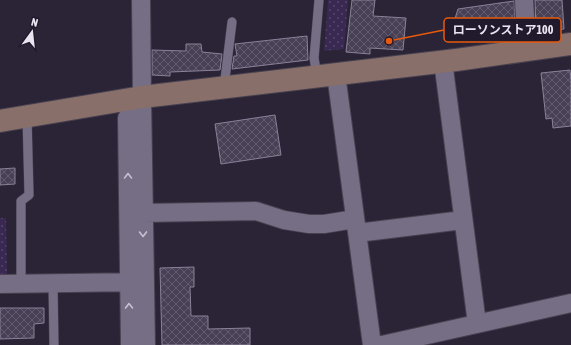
<svg xmlns="http://www.w3.org/2000/svg" width="571" height="345" font-family="'Asap Condensed','Noto Sans JP',sans-serif">
  <style>
    .green { fill: url(#green-dots) }
    .building { fill: url(#building-cross-hatch); stroke: #8a8298 }
    .lines { fill: none; stroke-linecap: round; stroke-linejoin: round }
    .lane-casing { stroke: #474150; stroke-width: 10 }
    .street-casing { stroke: #474150; stroke-width: 20 }
    .secondary-casing { stroke: #474150; stroke-width: 24 }
    .lane { stroke: #766e85; stroke-width: 9 }
    .street { stroke: #766e85; stroke-width: 18 }
    .secondary { stroke: #896f69; stroke-width: 22 }
    .oneway { stroke: #c6c1d0 }
    .leader { fill: none; stroke: #e8590c; stroke-width: 1.5 }
    .callout-dot { fill: #e8590c; stroke: #211a2c; stroke-width: 1.5 }
    .callout { fill: #211a2c; stroke: #e8590c; stroke-width: 1.5 }
    .callout-label { font-size: 12px; text-anchor: middle; font-weight: bold; fill: #e8e4f0 }
  </style>
  <defs>
    <pattern id="green-dots" width="8" height="8" patternUnits="userSpaceOnUse"><rect width="8" height="8" fill="#392851"/><path d="M2 2h.1M6 6h.1" fill="none" stroke="#56476a" stroke-width="1.8" stroke-linecap="round"/></pattern>
    <pattern id="building-cross-hatch" width="8" height="8" patternUnits="userSpaceOnUse"><rect width="8" height="8" fill="#484155"/><path d="M0 0l8 8M0 8l8-8" fill="none" stroke="#625c6e"/></pattern>
  </defs>
  <rect width="100%" height="100%" fill="#2b2437"/>
  <!-- green -->
  <path class="green" d="M328,0H348L344,49L324,51Z
    M0,218H6L7,275H0Z"/>
  <!-- building -->
  <path class="building" d="M352,0H375L373,16L406,18L403,50L370,48V54L346,52Z
    M535,0H562L564,29L536,31Z
    M514,1L516,36L478,41L451,31L458,9Z
    M307,36L308,60L232,69L234,56H237L235,44Z
    M186,44H201L202,52L222,54L220,70L170,72V76L152,75V50L186,51Z
    M570,70L571,81V126L553,128L552,118L546,119L541,73Z
    M275,115L281,155L221,164L215,124Z
    M15,168V184L0,185V169Z
    M194,267V287H190L191,316H208V329L250,328V345H162L160,268Z
    M0,308H44V323L34,324V338L0,339Z"/>
  <g class="lines">
    <defs>
      <path id="lane" d="M317,76L314,58L319,0
        M226,87L225,79L232,22
        M53,283L54,345
        M21,284V201L29,195L27,116"/>
      <path id="street" d="M141,0L142,97L146,345
        M524,0L527,50
        M443,61L477,324
        M336,74L372,345
        M143,213L256,211L284,220L309,224H324L355,219
        M357,233L463,220
        M0,284L139,282
        M130,345L127,118L142,97
        M382,345L571,303"/>
      <path id="secondary" d="M0,121L142,97L456,60L571,44"/>
    </defs>
    <!-- lane casing -->
    <use href="#lane" class="lane-casing"/>
    <!-- street casing -->
    <use href="#street" class="street-casing"/>
    <!-- secondary casing -->
    <use href="#secondary" class="secondary-casing"/>
    <!-- lane -->
    <use href="#lane" class="lane"/>
    <!-- street -->
    <use href="#street" class="street"/>
    <!-- secondary -->
    <use href="#secondary" class="secondary"/>
  </g>
  <!-- one-way arrows -->
  <defs><path id="oneway-chevron" d="M-2-3.5L2.5 0L-2 3.5" fill="none" stroke-width="1.6" stroke-linecap="round" stroke-linejoin="round"/></defs>
  <g class="oneway">
    <use href="#oneway-chevron" transform="translate(128 176) rotate(-90)"/>
    <use href="#oneway-chevron" transform="translate(143 234) rotate(89)"/>
    <use href="#oneway-chevron" transform="translate(129 306) rotate(-91)"/>
  </g>
  <!-- callouts -->
  <path class="leader" d="M389 41L444 30"/>
  <circle class="callout-dot" cx="389" cy="41" r="4"/>
  <rect class="callout" x="444" y="18" width="117" height="24" rx="4"/>
  <g class="callout-label">
    <text x="503" y="34">ローソンストア100</text>
  </g>
  <!-- north arrow -->
  <g transform="translate(32 32) rotate(15)" stroke="#211a2c" stroke-width="3" paint-order="stroke">
  <path d="M0-3L7 15L0 10L-7 15Z" fill="#e8e4f0"/>
  <text y="-6" font-size="11" font-weight="bold" text-anchor="middle" fill="#e8e4f0">N</text>
  </g>
</svg>
